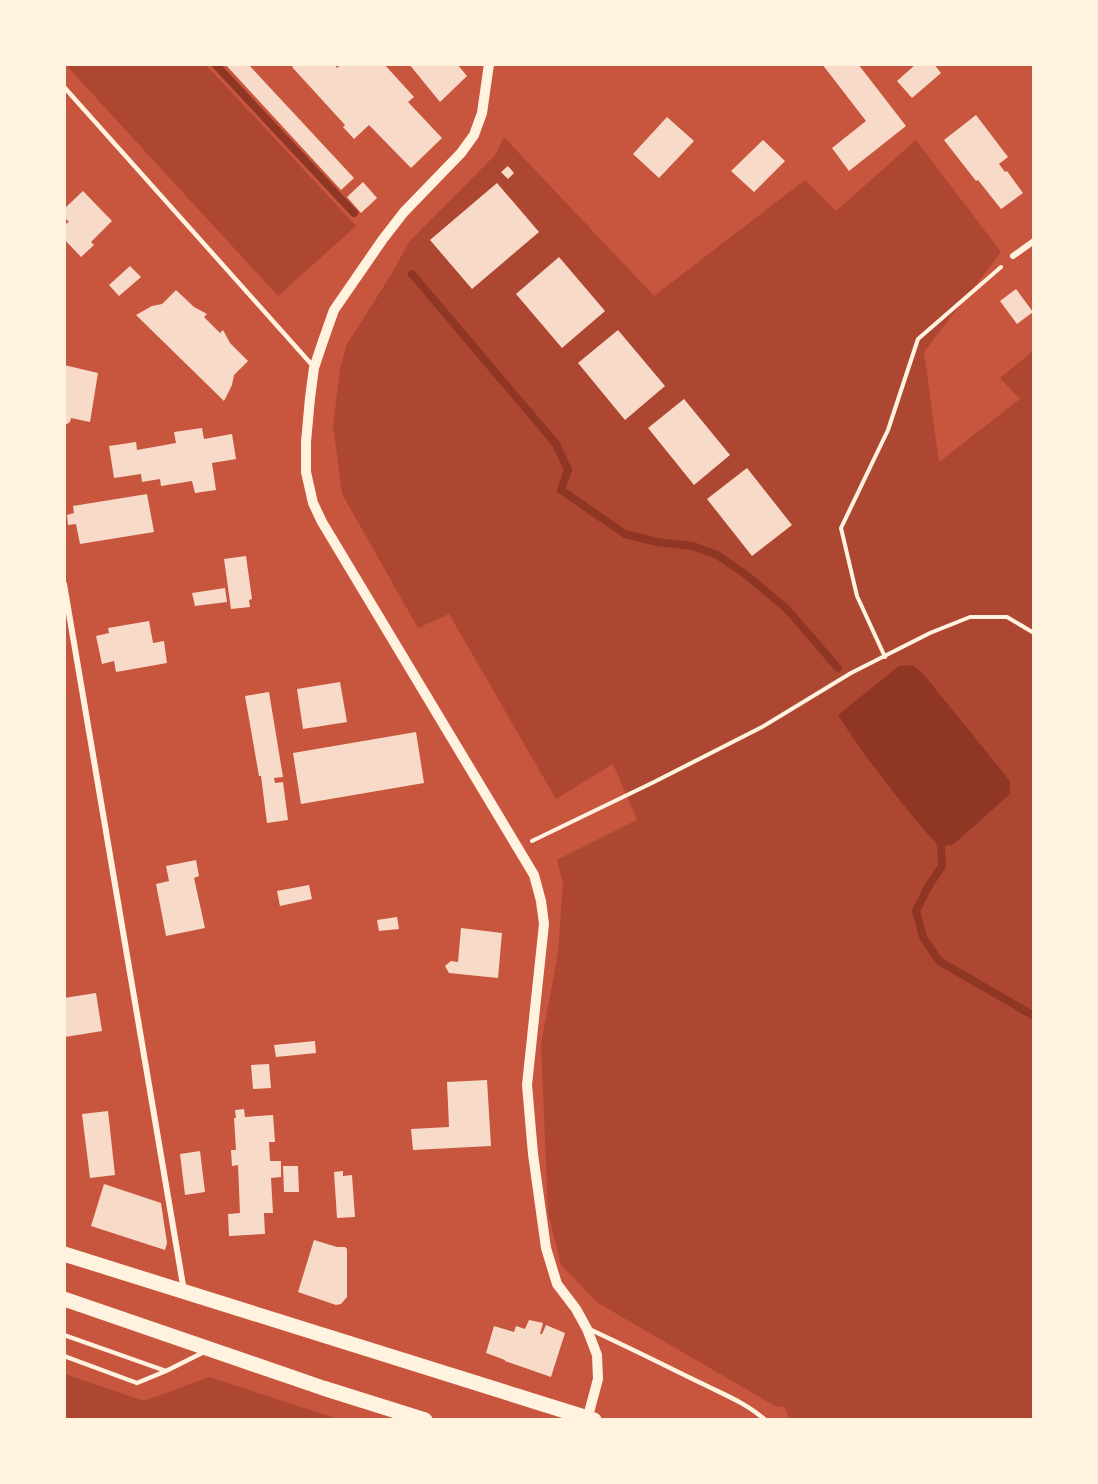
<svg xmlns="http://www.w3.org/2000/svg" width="1098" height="1484" font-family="'IBM Plex Serif',serif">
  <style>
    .green { fill: #ae4732 }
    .water { fill: #8f3625 }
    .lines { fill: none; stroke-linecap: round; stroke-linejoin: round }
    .stream { stroke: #8f3625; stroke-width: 8 }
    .building { fill: #f7dbc8 }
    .path { stroke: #fff3e0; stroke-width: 4 }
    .service { stroke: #fff3e0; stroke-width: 4.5 }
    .minor { stroke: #fff3e0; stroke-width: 6 }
    .tertiary { stroke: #fff3e0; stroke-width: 10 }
    .primary { stroke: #fff3e0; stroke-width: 15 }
  </style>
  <rect width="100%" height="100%" fill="#c8553d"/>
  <!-- green -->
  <path class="green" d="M65,64L206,65L356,226L278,296Z
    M504,137L654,296L805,180L836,211L916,140L1001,252L924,352L939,462L1020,399L1000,378L1033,351V1419H790L784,1407L775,1406L598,1303L561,1265L548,1212L541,1044L558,953L563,883L557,860L637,820L613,764L556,799L449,614L418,628L342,494L333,425L340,369L347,344L391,275L409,242L495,155Z
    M65,1374L144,1401L209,1377L338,1419H65Z"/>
  <!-- water -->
  <path class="water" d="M913,665L925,676L1010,781V794L954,844L941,847C925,833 912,815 898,798C877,771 856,744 838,715L899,666Z"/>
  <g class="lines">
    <!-- stream -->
    <path class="stream" d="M215,64L354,213
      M412,274L556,444L568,470L561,490L625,534L657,542L693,546L717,555L745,574L786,608L838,668
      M939,838L941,847L942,866L928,887L916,911L923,937L939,961L1034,1016"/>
  </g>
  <!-- building -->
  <path class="building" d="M225,64H248L354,178L341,190Z
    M295,64H334L337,68L341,64H384L414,97L408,102L442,138L411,168L369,125L354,139L343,127L345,125L292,67Z
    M409,64H457L467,76L440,102Z
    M822,64H858L906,126L849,171L832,148L866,121Z
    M916,64H934L941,73L912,98L897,81Z
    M976,115L1008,157L999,164L1005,172L1007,171L1023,193L1001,209L978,180L976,181L944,140Z
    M667,117L694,141L659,178L633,154Z
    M763,140L785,161L754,192L731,171Z
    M508,166L514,173L508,179L501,172Z
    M363,182L377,198L361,213L347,197Z
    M497,183L539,232L472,289L430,240Z
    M83,191L112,221L91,242L94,245L81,257L64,239V225L69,222L64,217V209Z
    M559,257L605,311L562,348L516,294Z
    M130,266L141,277L119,296L109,285Z
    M1016,289L1033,312L1017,324L1000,301Z
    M176,290L194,307L207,314L204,317L220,333L223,330L230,343L248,361L234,375L232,385L224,401L136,315L152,306L162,304Z
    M618,330L665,386L625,420L578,363Z
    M64,365L98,373L90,422L71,418L70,422L64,426Z
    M684,399L730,455L694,485L648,428Z
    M202,428L204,439L232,434L236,459L212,463L216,490L195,493L192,481L161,486L160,479L142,482L141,474L114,478L109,446L136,442L137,450L176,443L174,432Z
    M747,468L792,525L752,556L707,499Z
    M147,494L154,532L80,544L76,524L68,525L67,515L74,513L73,506Z
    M246,556L252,599L249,600L250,607L231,609L224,559Z
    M225,588L227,602L195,606L192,593Z
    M149,621L153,643L164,641L167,663L116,672L114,661L102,664L96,636L109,633L108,628Z
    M340,682L347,722L303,729L297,689Z
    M269,692L283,777L274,778L275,783L283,782L288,820L267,823L261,776H259L245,696Z
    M416,732L424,783L301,804L293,753Z
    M196,860L199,876L194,878L205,928L166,936L156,884L169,881L166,866Z
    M309,885L312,899L280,906L277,891Z
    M397,917L399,929L379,931L377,920Z
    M461,928L502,933L498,978L449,973L445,966L451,961L458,962Z
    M96,993L102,1031L65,1037L64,998Z
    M315,1041L316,1053L276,1057L274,1045Z
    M269,1064L271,1088L253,1089L251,1065Z
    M487,1080L491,1146L413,1150L411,1129L449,1127L447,1082Z
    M244,1109L245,1117L273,1115L275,1142H269L270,1161H281V1177L271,1178L273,1213H264L265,1234L229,1236L228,1214L240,1213L238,1165L232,1166L231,1150H236L234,1118H236L235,1110Z
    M108,1111L115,1175L90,1178L82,1114Z
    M200,1151L205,1192L185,1195L180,1154Z
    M283,1166H298L299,1192H284Z
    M343,1171V1176L352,1175L355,1217L337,1218L334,1172Z
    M104,1184L161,1203L167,1243L165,1250L91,1226Z
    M314,1240L337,1247H345L347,1249V1297L341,1304L336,1305L298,1292Z
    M529,1320L543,1323L540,1334H542L546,1325L565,1333L551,1377L505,1361V1360L486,1353L494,1326L514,1332L516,1326L525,1329Z"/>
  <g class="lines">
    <!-- path -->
    <path class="path" d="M885,657L857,596L841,528L888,430L918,339L1001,267
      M532,841L654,782L762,727L851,673L930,633L970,617H1007L1034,633"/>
    <!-- service -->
    <path class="service" d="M64,87L313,366
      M589,1329C628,1347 666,1366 705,1385C725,1395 748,1404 765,1420
      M64,1335L166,1371L204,1352
      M64,1356L137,1383L166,1371"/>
    <!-- minor -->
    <path class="minor" d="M1013,256L1034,241
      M64,584L184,1291"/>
    <!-- tertiary -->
    <path class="tertiary" d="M489,64L482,113L474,135L461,153L404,212L383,239L334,310L323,341L314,368L310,398L306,442V472L313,503L322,522L534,875L541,901L544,924L527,1085L533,1154L546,1248L557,1284L576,1309L587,1329L597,1355L598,1379L587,1420"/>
    <!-- primary -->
    <path class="primary" d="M64,1254L594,1420
      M64,1299L323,1388L425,1420"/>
  </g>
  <!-- border -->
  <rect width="1098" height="1484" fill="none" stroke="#fff3e0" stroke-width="132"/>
</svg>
